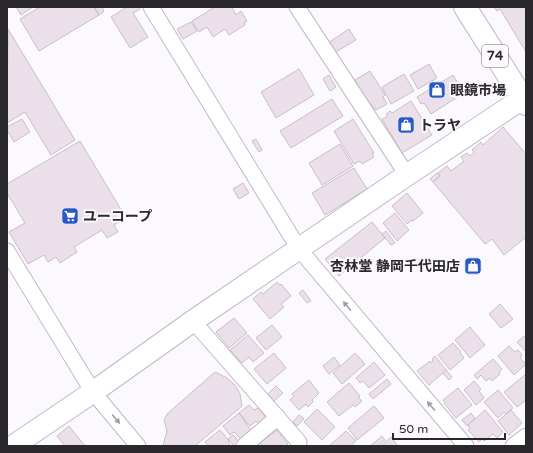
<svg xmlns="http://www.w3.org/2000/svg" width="533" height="453" font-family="'Varela Round','Noto Sans JP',sans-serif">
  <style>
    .building { fill: #ebdfe9; stroke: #cabec8 }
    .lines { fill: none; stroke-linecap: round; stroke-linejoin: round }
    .street-casing { stroke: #c0bac6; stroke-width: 17 }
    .secondary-casing { stroke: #c0bac6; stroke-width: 23 }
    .primary-casing { stroke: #c0bac6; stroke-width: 24 }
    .street { stroke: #fff; stroke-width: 15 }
    .secondary { stroke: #fff; stroke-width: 21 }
    .primary { stroke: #fff; stroke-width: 22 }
    .oneway { fill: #9f9ea0 }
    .labels { text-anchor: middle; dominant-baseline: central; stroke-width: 4; stroke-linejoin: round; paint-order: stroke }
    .shield { fill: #fcf9fe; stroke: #69676b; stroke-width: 1 }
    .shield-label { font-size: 13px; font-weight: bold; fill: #2a282c }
    .poi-label { font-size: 14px; font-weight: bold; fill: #2a282c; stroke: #fcf9fe; text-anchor: start }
  </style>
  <rect width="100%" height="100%" fill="#fcf9fe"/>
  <!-- building -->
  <path class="building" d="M16,7H33L21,15Z
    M40,7H94L99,15L39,51L20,19Z
    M94,7H102L104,11L99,15Z
    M127,7H139L140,9L133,13L148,37L130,48L111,17Z
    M215,7H232L236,15L241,11L247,21L244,23L245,25L229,35L225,29L213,37L207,27L199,32L192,21Z
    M494,7H526V52L500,9L497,11Z
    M191,22L197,31L183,39L177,29Z
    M8,29L75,140L51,155L25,112L7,123Z
    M349,29L356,40L334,53L328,43Z
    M429,64L437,78L418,89L410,75Z
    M299,69L314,95L276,118L261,92Z
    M370,71L385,95L383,97L387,104L376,110L371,104L369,105L355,80Z
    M404,74L414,91L391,104L382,87Z
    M329,75L336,87L330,91L323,79Z
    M453,75L464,93L431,114L424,103L421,104L417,97Z
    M332,99L343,116L291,148L280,131Z
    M411,101L432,135L402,153L382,119L388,116L386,114L390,111L392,113Z
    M22,119L30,132L14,142L7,130V127Z
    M353,119L374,153L372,154L374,157L362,164L360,161L354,164L334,131Z
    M503,127L526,154V237L504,255L492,239L485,244L433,182L440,176L438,173L447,166L451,171L464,161L461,157L467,153L470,156L474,152L472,150L481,142L483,145Z
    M256,139L262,150L259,152L252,141Z
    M80,141L126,218L114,225L118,232L107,238L102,230L74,247L77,252L60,263L56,257L48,262L44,255L28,264L9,232L25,223L7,193V184Z
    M340,144L353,166L322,185L309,163Z
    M354,168L367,189L325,215L312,193Z
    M437,173L440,176L433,182L430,179Z
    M243,183L249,193L239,199L233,189Z
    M407,193L423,213L413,221L412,220L407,224L392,206Z
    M395,213L409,230L397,241L383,223Z
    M372,222L385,238L339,276L325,259Z
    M386,231L395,243L391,245L382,234Z
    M277,282L280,285L281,284L291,296L281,304L284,307L270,319L253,299L261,292L263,294Z
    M303,290L311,301L307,303L299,293Z
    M500,304L513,319L501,328L489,314Z
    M234,318L247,333L229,348L216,332Z
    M272,325L282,337L266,350L256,338Z
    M470,327L485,345L470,358L455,340Z
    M248,335L264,353L253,362L249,357L242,363L230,350Z
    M526,335V352L517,342Z
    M453,343L461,352L460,353L464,358L450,370L438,355Z
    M509,346L515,352L518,350L522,355L520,358L526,364L514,375L498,356Z
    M274,353L286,368L267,384L254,369Z
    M355,353L365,364L342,384L333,373Z
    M435,356L446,370L429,385L417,371L430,361L431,363L433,361L432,359Z
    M334,357L340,365L329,374L323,366Z
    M493,359L502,369L499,372L500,374L492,381L490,378L486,381L481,375L477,379L474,375Z
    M374,362L385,375L369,388L363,381L360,383L356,378Z
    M446,370L452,377L449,380L443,373Z
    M215,372L227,378L235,385L240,394L242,406L195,446H163L167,431L164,420L167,414Z
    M526,374V400L517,407L504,392Z
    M387,379L391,384L373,399L369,394Z
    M309,380L319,393L312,400L313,402L308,407L306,404L299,410L290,400L294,396L292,394Z
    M474,381L481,389L479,391L484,398L476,405L464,390Z
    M349,383L360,396L358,397L362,401L355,407L353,405L339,416L327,402Z
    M276,386L283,393L274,401L268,394Z
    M458,388L472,405L456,418L444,403L445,402L443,400Z
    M498,390L513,408L506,414L504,412L498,418L484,402Z
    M249,405L254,410L258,408L266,417L264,418L267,421L261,426L256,421L250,426L239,413Z
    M374,406L384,418L357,440L348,428Z
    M317,409L335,427L322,440L304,422Z
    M485,410L503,432L497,438L493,434L484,441L482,439L479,442L468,430L470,428L468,425Z
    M511,410L522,423L509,435L498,421Z
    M239,413L252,432L243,441L234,432L230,435L223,426Z
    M471,413L475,418L467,426L462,420Z
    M299,415L304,419L297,426L293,422Z
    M69,426L85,446H65L57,436Z
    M220,430L229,441L228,442L230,444L227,446H208L205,442Z
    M277,430L288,444L285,446H263L260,443Z
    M346,431L356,441L350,446H329Z
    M233,435L241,444L238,446H234L228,439Z
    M382,436L385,440L378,446H370Z
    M391,437L398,446H381Z"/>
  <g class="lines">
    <defs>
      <path id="street" d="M151,7L299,249L466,446
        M297,7L407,175
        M7,251L93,392L138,446
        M193,321L299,442
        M244,446L278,417
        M513,446L526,436"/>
      <path id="secondary" d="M13,446L93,392L193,321L407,175L522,99"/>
      <path id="primary" d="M465,7L526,104"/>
    </defs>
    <!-- street casing -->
    <use href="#street" class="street-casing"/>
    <!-- secondary casing -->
    <use href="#secondary" class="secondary-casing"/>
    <!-- primary casing -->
    <use href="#primary" class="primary-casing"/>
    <!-- street -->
    <use href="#street" class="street"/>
    <!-- secondary -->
    <use href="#secondary" class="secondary"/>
    <!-- primary -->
    <use href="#primary" class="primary"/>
  </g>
  <!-- one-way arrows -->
  <defs><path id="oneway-solid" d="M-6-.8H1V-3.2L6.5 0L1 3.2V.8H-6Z"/></defs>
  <g class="oneway">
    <use href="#oneway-solid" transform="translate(347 306) rotate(-130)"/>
    <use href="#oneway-solid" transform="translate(431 406) rotate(-130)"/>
    <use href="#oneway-solid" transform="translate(116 419) rotate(50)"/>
  </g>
  <!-- icons -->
  <defs>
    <symbol id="shop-square" viewBox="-11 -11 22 22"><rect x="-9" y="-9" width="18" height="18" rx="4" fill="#2959c7" stroke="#fcf9fe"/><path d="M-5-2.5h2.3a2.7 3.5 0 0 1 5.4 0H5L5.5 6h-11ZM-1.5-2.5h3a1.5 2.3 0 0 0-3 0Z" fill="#fff"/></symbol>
    <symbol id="supermarket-square" viewBox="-11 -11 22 22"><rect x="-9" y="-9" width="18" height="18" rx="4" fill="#2959c7" stroke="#fcf9fe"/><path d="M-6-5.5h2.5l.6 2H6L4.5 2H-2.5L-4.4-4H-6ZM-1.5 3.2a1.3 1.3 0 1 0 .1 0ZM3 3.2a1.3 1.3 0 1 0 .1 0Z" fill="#fff"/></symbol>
  </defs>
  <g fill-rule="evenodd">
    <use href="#shop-square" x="427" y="80" width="20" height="20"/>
    <use href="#shop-square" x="396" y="115" width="20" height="20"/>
    <use href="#supermarket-square" x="60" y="206" width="20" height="20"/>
    <use href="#shop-square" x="463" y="256" width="20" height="20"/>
  </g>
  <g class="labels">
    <!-- shield labels -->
    <rect class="shield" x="482" y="45" width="26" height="22" rx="3"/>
    <g class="shield-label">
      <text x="495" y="56">74</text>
    </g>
    <!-- poi labels -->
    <g class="poi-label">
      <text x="450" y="90">眼鏡市場</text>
      <text x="419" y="125">トラヤ</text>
      <text x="83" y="216">ユーコープ</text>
      <text x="460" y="266" text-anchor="end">杏林堂 静岡千代田店</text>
    </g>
  </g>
  <!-- border -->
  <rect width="533" height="453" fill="none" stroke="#2a282c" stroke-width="16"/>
  <!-- scale -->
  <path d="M393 433v6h112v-6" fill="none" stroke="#2a282c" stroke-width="2"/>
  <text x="399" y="433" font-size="12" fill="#2a282c" stroke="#fcf9fe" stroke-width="3" paint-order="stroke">50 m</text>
</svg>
